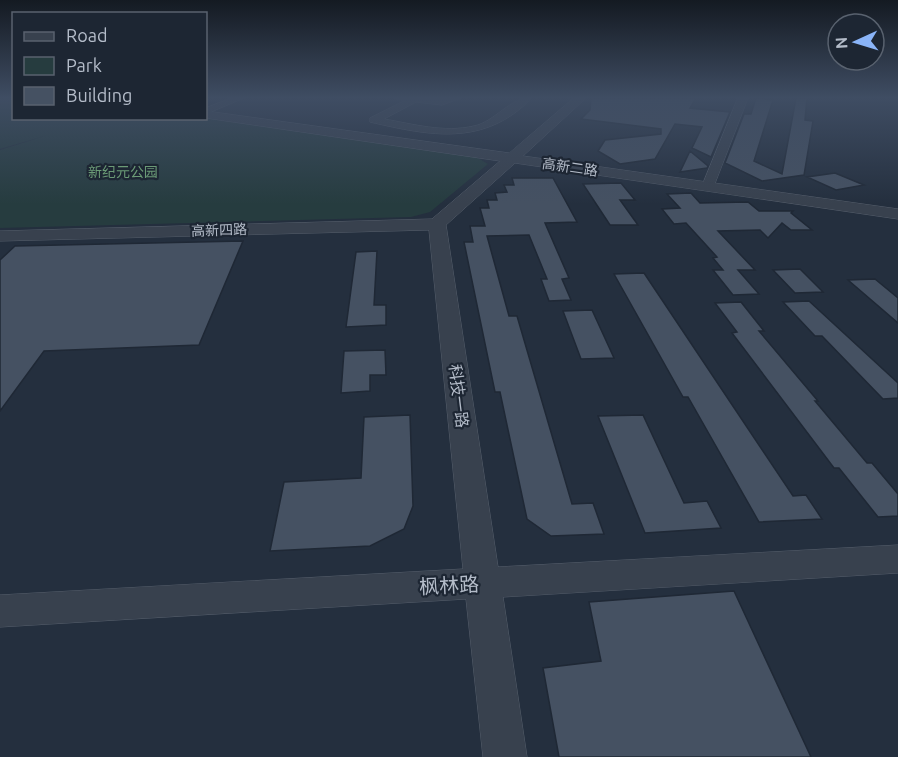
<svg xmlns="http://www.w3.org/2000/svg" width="898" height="757" font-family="Ubuntu,'Noto Sans SC',sans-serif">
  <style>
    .green { fill: #263c3f }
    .building { fill: #455162; stroke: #1f2835; stroke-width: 1.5 }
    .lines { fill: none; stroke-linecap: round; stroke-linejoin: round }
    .minor-casing { stroke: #565f6c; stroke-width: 1 }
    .tertiary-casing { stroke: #565f6c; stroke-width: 1 }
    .minor { fill: #38414e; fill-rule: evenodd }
    .tertiary { fill: #38414e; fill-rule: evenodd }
    .labels { text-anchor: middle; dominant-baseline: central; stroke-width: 4.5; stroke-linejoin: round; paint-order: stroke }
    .far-street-label { font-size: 14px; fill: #b4bcc9; stroke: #1d2633 }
    .far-park-label { font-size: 14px; fill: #6b9a76; stroke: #1d2633 }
    .street-label { font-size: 16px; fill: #b4bcc9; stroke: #1d2633 }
    .near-street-label { font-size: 20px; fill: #b4bcc9; stroke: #1d2633 }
  </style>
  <rect width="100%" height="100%" fill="#242f3e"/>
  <!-- green -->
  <path class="green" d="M0,98H13L14,118L206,117L476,157L488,164L430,212L411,217L0,228V150L48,135L0,149Z"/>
  <!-- building -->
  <path class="building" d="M591,98H696L690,108L730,112L711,157L692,148L702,127L675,124L655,159L620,164L598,151L605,140L661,134V129L581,119L590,110Z
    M756,98L773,100L754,161L782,174L796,98H807L805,120L813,121L804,175L762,181L725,163L744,114H751Z
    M690,151L708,166L707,168L680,172Z
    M835,173L864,185L836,190L807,177Z
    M512,178H553L577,222L545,223L569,278L562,279L571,300L549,301L541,279H547L529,235L487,236L509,316H517L572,504L593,503L604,534L551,536L527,519L500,392H495L464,242H473L470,226H485L480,208H489L487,200H497L495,193L507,192L504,185H514Z
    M621,183L635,200H620L638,225H610L583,184Z
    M691,193L700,203L748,202L759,211H793L791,213L812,230H791L782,223L768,238L760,230L718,231L755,270H738L759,294L733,295L713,270H723L713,258L717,257L686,223L674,224L662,209L680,208L667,194Z
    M243,241L199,345L44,351L0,411V260L15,246Z
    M377,251L374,305H386V325L346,327L356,252Z
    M800,269L823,292L795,293L773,270Z
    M644,273L793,496L806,495L822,519L759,522L688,397H683L614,274Z
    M875,279L898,298V323L848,280Z
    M809,301L898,383V398L883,399L822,336H815L783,302Z
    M741,302L764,331H759L818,401H815L867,463H872L898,494V516L878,517L839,468H834L732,333L737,332L715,303Z
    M592,310L614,358L581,359L563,311Z
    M385,350L386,375H370V391L341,393L344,351Z
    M410,415L413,506L404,529L370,546L270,551L284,482L361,478L364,417Z
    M643,415L684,503L707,501L721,528L645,533L598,416Z
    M734,591L811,757H559L543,668L601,661L589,602Z"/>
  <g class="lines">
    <defs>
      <path id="minor" d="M232,98H244L206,114V108Z
        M394,98H461L442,105L416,102L384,119C413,124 444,133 474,126C495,122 511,96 532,98C484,147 431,136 370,122V118L404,101Z
        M738,98H748L714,186L713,189H703L702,186Z"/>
      <path id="tertiary" d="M574,98H586L523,156L898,209V219L515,163L446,225L498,567L898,545V573L503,597L527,757H483L466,599L0,627V595L463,569L429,230L0,241V231L432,219L500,161L206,118V111L509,153Z"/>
    </defs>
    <!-- minor casing -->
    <use href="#minor" class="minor-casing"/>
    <!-- tertiary casing -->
    <use href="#tertiary" class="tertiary-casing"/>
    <!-- minor -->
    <use href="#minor" class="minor"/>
    <!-- tertiary -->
    <use href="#tertiary" class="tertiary"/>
  </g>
  <!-- sky -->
  <linearGradient id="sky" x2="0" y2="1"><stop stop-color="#141a22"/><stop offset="0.48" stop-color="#3f4d63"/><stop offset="1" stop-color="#3f4d63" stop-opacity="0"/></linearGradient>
  <rect width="898" height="204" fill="url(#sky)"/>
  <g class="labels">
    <!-- far-street labels -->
    <g class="far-street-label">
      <text transform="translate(570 167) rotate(8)">高新二路</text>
      <text transform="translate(219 230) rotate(-2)">高新四路</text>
    </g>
    <!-- far-park labels -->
    <g class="far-park-label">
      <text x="123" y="172">新纪元公园</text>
    </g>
    <!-- street labels -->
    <g class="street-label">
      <text transform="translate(459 396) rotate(83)">科技一路</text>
    </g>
    <!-- near-street labels -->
    <g class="near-street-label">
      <text transform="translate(449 585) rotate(-3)">枫林路</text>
    </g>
  </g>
  <!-- legend -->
  <rect x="12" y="12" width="195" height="108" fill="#1d2633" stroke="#59626f" stroke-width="1.5"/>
  <rect x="24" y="32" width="30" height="9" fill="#38414e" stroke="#59626f" stroke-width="1.5"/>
  <text x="66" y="42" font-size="18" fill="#b4bcc9">Road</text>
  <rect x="24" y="57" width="30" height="18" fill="#263c3f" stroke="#59626f" stroke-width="1.5"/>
  <text x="66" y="72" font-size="18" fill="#b4bcc9">Park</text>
  <rect x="24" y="87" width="30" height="18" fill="#455162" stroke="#59626f" stroke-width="1.5"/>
  <text x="66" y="102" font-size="18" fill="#b4bcc9">Building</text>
  <!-- north arrow -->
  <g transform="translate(856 42) rotate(266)"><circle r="28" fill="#1d2633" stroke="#59626f" stroke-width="1.5"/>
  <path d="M0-4.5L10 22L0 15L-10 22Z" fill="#8ab4f8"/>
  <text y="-9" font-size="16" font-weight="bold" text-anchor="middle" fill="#b4bcc9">N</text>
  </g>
</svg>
